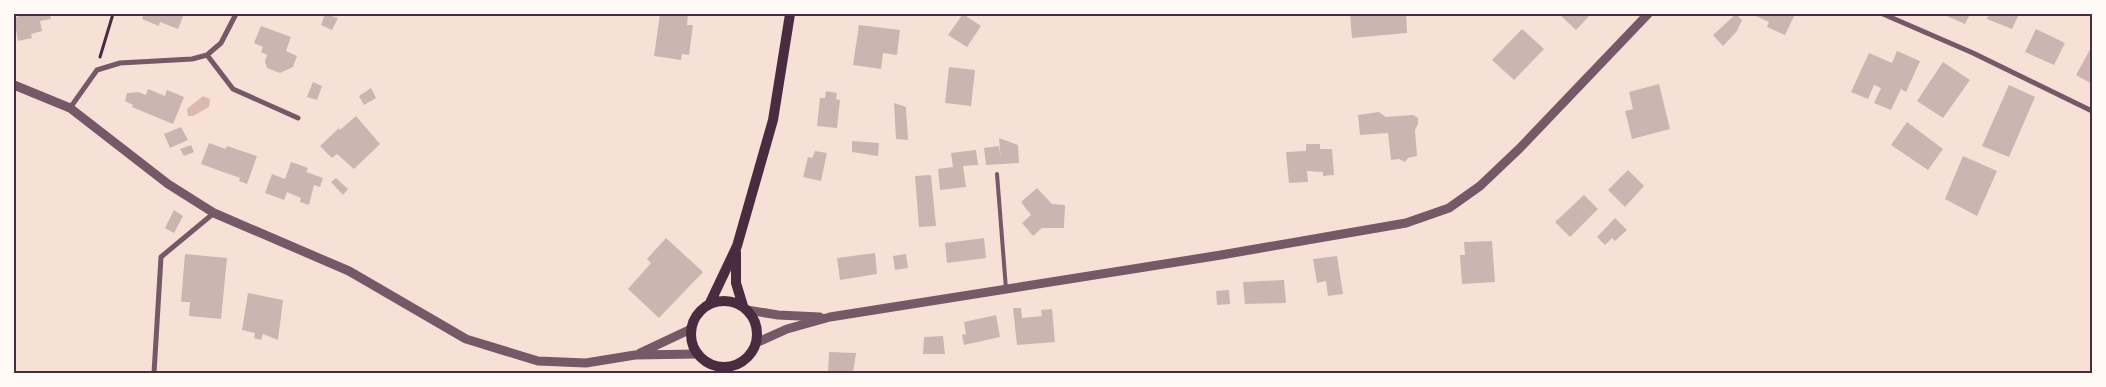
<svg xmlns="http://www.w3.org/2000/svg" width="2106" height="387" font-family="Helvetica,sans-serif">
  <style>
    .water { fill: #dcb8b0 }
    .building { fill: #ccb4b1 }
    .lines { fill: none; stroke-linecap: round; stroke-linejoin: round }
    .path { stroke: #4a2c40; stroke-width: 3 }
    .service { stroke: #755966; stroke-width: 4 }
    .minor { stroke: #755966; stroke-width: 5 }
    .tertiary { stroke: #755966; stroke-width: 9 }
    .secondary { stroke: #4a2c40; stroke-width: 10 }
    .neatline { fill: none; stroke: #4a2c40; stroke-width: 2 }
  </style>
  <rect width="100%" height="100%" fill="#f7e1d7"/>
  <!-- water -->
  <path class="water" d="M203,96L210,99L209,107L193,116H188L187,109Z"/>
  <!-- building -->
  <path class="building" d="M25,14H50L51,19L40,21L42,31L31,34L32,38L18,41L14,18Z
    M144,14H184L178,29L160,22L159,26L142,19Z
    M325,14L338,18L332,30L321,25Z
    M660,14H688L687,25H693L689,55L682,54L681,60L654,56Z
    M963,14L981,26L967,47L948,35Z
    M1350,14H1406L1407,33L1352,38Z
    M1559,14H1591L1576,30Z
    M1736,14L1742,20L1737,31L1723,46L1713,35Z
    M1757,14H1795L1785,35L1767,27L1769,22L1756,16Z
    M1942,14H1970L1965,24Z
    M1989,14H2019L2012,29L1987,19Z
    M859,25L900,30L897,55L883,53L881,69L853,65Z
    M261,26L291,37L286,51L297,56L293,67L280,73L267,68L265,61L267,55L261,52L263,47L254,43Z
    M1522,29L1544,49L1514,80L1492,60Z
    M2036,29L2065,43L2054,65L2025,52Z
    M2092,46V84L2076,75Z
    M1897,51L1920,61L1906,92L1901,89L1891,110L1874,103L1881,88L1874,85L1868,99L1851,92L1869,53L1892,63Z
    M1943,62L1970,80L1943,118L1917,101Z
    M949,67L975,70L971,106L945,103Z
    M313,82L322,86L317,100L307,97Z
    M1659,84L1670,129L1632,139L1625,111L1633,109L1629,92Z
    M2009,85L2035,97L2009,157L1982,146Z
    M371,88L376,98L364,105L359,96Z
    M148,89L165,96L167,90L184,97L173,124L132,107L133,105L125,101L127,93L138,92L146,95Z
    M826,91L837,93L836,99L840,100L837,128L817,126L820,98H825Z
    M894,103L906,107L908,140L896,139Z
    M1379,112L1386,117L1413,115L1418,118V124L1415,130L1417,156L1408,158L1405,162L1399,159L1391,160L1388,133L1360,135L1358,115Z
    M356,116L380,144L354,169L337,154L332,158L320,146L339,128L340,130Z
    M1907,122L1943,149L1928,170L1891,145Z
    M181,127L188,140L170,148L164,134Z
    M999,138L1018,145L1019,163L986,165L984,148L999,146L1001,160Z
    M852,141L879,143L878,156L852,152Z
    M209,143L226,149L227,146L257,156L247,184L239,181L240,178L201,164Z
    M1306,144H1320V149H1332L1334,175L1323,176V172L1307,171L1308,182L1289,183L1286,152L1306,151Z
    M191,145L194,152L184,156L180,149Z
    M976,150L978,165L963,166L966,187L940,190L938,169L953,167L951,153Z
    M815,151L827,153L821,181L803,177L808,157L812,158Z
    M1963,156L1997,171L1977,216L1945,199Z
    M291,162L308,168L306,172L323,178L320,187L314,185L309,205L300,202L301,198L287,192L284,200L265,193L272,174L285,179Z
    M1628,170L1644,186L1625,207L1608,190Z
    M931,175L936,226L919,227L915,176Z
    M336,178L348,189L343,195L331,182Z
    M1037,188L1052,204L1065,205L1064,228H1042L1033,236L1022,223L1031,215L1021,202Z
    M1584,195L1598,209L1570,237L1555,222Z
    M174,210L183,216L174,233L165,228Z
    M1615,218L1627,230L1615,241L1612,238L1605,245L1597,237Z
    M666,238L703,272L659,318L628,289L651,263L647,259Z
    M984,238L986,258L947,263L945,243Z
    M1492,241L1495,282L1462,284L1460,255H1465L1464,242Z
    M875,253L877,274L840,280L837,258Z
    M185,254L227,258L221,319L189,316L190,302H181Z
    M906,254L908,268L895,270L893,256Z
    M1337,256L1343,294L1328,296L1326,281L1317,283L1313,259Z
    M1284,280L1286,303L1245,304L1243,282Z
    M1229,290L1230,304L1217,305L1216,291Z
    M248,293L283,300L278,340L263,334L261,340L254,338L255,333L242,330Z
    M1013,308H1021L1022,318L1042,316L1041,310L1052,309L1055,342L1017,345Z
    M996,315L1000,337L964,345L962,335L966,334L964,322Z
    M943,336L945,354H923L924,337Z
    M829,352L856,353L853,373H828Z"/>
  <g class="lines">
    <!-- path -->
    <path class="path" d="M100,57L113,14"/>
    <!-- service -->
    <path class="service" d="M997,174L1006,289"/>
    <!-- minor -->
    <path class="minor" d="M1883,14L1973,53L2092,111
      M207,55L233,89L298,118
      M70,108L97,70L120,63L192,59L207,55L221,43L236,14
      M154,373L161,257L214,213"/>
    <!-- tertiary -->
    <path class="tertiary" d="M14,85L70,108L168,184L214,213L349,271L466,339L538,361L586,363L635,355L697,354
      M747,310L778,315L820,317
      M756,343L787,329L830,317L1221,255L1406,223L1449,208L1480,186L1520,148L1648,14
      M640,353L691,329"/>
    <!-- secondary -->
    <path class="secondary" d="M736,252V283L743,306
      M691 334a33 33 0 1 1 66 0a33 33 0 1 1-66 0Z
      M710,303L737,246L773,120L790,14"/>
  </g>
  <!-- border -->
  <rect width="2106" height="387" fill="none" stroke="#fffaf5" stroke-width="30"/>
  <rect x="15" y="15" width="2076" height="357" class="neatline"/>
</svg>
